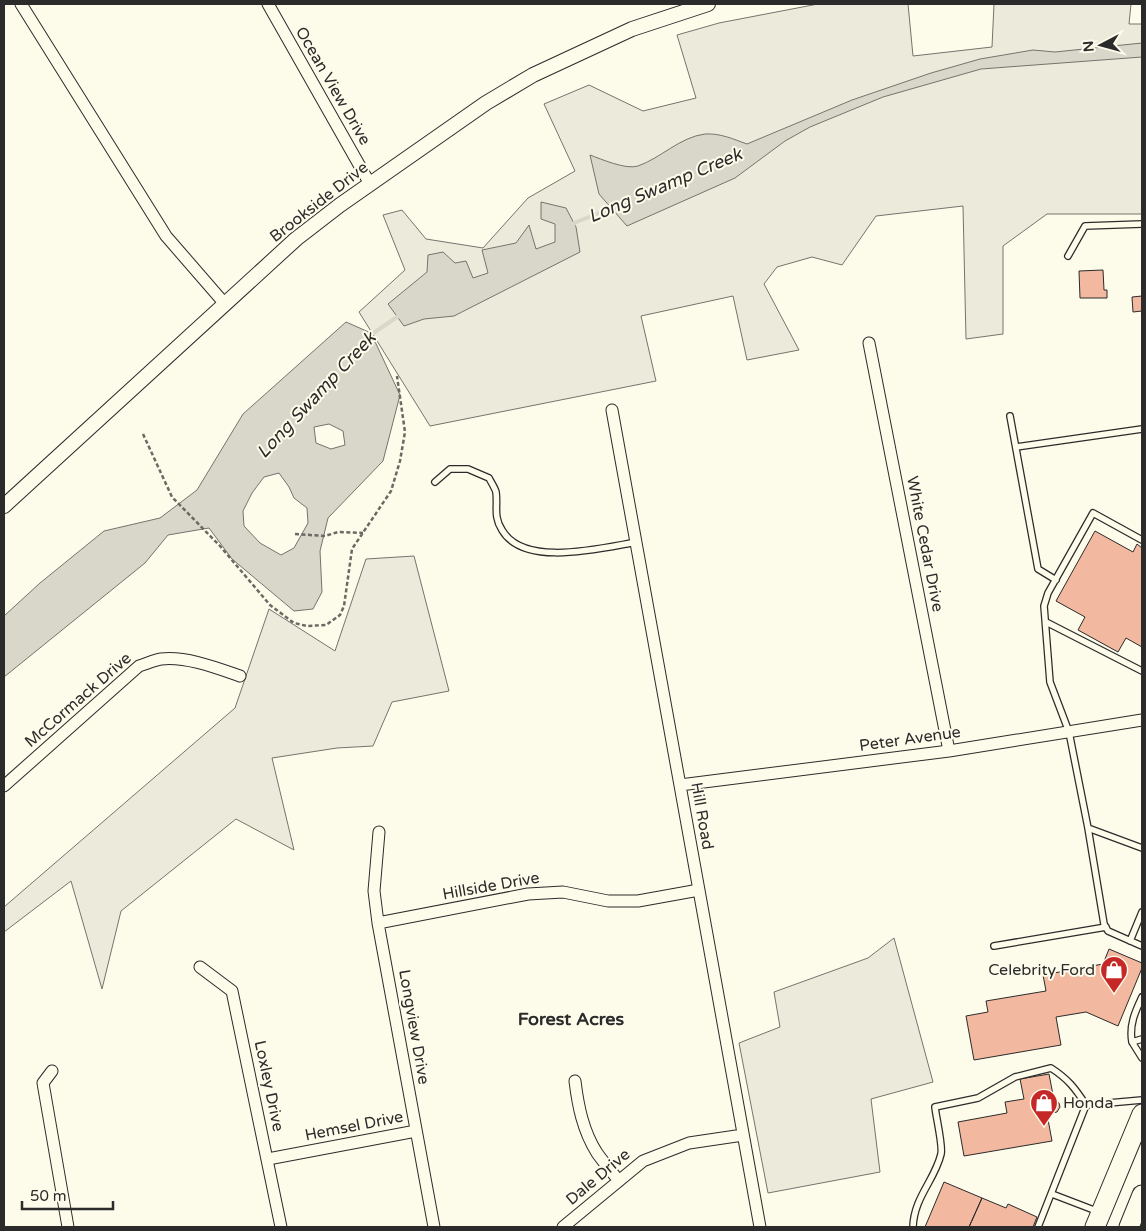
<svg xmlns="http://www.w3.org/2000/svg" width="1146" height="1231" font-family="'Varela Round',sans-serif">
  <style>
    .green { fill: #ecebdb; stroke: #74746e }
    .water { fill: #d8d7c9; stroke: #74746e; fill-rule: evenodd }
    .lines { fill: none; stroke-linecap: round; stroke-linejoin: round }
    .stream { stroke: #d8d7c9; stroke-width: 4 }
    .building { fill: #f2b8a0; stroke: #2b2b2b }
    .service-casing { stroke: #2b2b2b; stroke-width: 8 }
    .minor-casing { stroke: #2b2b2b; stroke-width: 13 }
    .tertiary-casing { stroke: #2b2b2b; stroke-width: 16 }
    .trunk-casing { stroke: #2b2b2b; stroke-width: 21 }
    .path { stroke: #6a6964; stroke-width: 2.5; stroke-dasharray: 4 2.5; stroke-linecap: butt }
    .service { stroke: #fdfbea; stroke-width: 5.5 }
    .minor { stroke: #fdfbea; stroke-width: 11 }
    .tertiary { stroke: #fdfbea; stroke-width: 14 }
    .trunk { stroke: #fdfbea; stroke-width: 19 }
    .labels { text-anchor: middle; dominant-baseline: central; stroke-width: 4; stroke-linejoin: round; paint-order: stroke }
    .street-label { font-size: 16px; fill: #2b2b2b; stroke: #fdfbea }
    .poi-label { font-size: 16px; fill: #2b2b2b; stroke: #fdfbea; text-anchor: end }
    .water-label { font-size: 18px; font-style: italic; fill: #2b2b2b; stroke: #fdfbea }
    .neighbourhood-label { font-size: 18px; font-weight: bold; fill: #2b2b2b; stroke: #fdfbea }
  </style>
  <rect width="100%" height="100%" fill="#fdfbea"/>
  <!-- green -->
  <path class="green" d="M818,4H908L913,56L992,47L994,4H1131L1129,24H1142V214H1047L1003,246V334L966,339L963,206L876,216L842,265L812,257L777,267L764,284L799,350L747,360L733,296L641,316L656,381L430,426L359,312L405,270L383,215L402,210L426,239L483,248L528,198L575,171L544,104L589,85L643,111L696,98L677,35L719,23Z
    M414,556L449,691L392,702L373,746L337,748L272,758L294,850L236,819L121,911L102,989L71,881L4,932V907L235,708L269,609L335,651L366,559Z
    M894,938L933,1082L871,1099L880,1172L768,1193L739,1043L780,1027L774,992L868,958Z"/>
  <!-- water -->
  <path class="water" d="M1142,43V57L981,69L883,97L810,127L785,141L735,178L627,226L599,194L590,155C601,159 626,170 638,166C661,158 680,137 705,134C720,133 733,139 747,144L852,100L931,73L980,59L1033,50L1055,52Z
    M541,202L566,208L576,227L580,252L454,316L424,319L404,326L388,304L427,272L428,255L443,252L455,263L466,261L473,278L488,273L482,250L516,243L529,225L536,249L555,242V224L541,219Z
    M346,322L371,333L400,395L383,461L328,518L320,551L322,592L313,609L294,611L232,559L209,528L168,535L145,563L4,677V616L40,583L104,531L160,518L197,490L243,414ZM329,424L343,431L345,445L331,449L316,443L314,427ZM279,473L289,487L294,498L307,508L308,523L294,548L281,555L260,543L244,526L243,511L252,493L264,477Z"/>
  <g class="lines">
    <!-- stream -->
    <path class="stream" d="M572,228L574,223L614,207
      M369,336L400,315"/>
  </g>
  <!-- building -->
  <path class="building" d="M1103,270L1104,290H1107V298H1080L1079,271Z
    M1142,296V311L1133,312L1132,297Z
    M1095,531L1133,552L1137,544L1142,548V647L1126,638L1118,652L1078,630L1085,617L1056,601Z
    M1109,949L1142,963V968L1118,1026L1086,1012L1056,1017L1061,1045L974,1060L966,1016L988,1012L986,1001L1046,991L1043,975L1103,964Z
    M1049,1074L1054,1100L1059,1103L1060,1107L1057,1112L1047,1114L1052,1141L964,1156L958,1122L1007,1113L1005,1102L1024,1099L1020,1079Z
    M944,1182L982,1198L969,1227H925Z
    M982,1198L1006,1208L1008,1204L1037,1217L1033,1227H969Z"/>
  <g class="lines">
    <defs>
      <path id="service" d="M1068,256L1085,226L1142,224
        M1010,416L1038,569L1056,580
        M1016,447L1142,429
        M435,482L450,469H468L489,478C491,482 495,488 496,492C498,506 493,516 502,530C524,568 601,548 637,542
        M1142,540L1093,513L1048,593L1044,606L1050,682L1069,732L1088,828L1142,848
        M1046,622L1142,671
        M1088,828L1104,924L1108,931L1142,946
        M1130,941L1142,912
        M994,946L1106,927
        M1142,1039L1132,1042L1142,1058
        M1132,1042C1129,1025 1135,1012 1142,997
        M1086,1105L1142,1100
        M1052,1194L1099,1212
        M913,1227C914,1197 935,1180 941,1154C943,1146 936,1117 935,1107L978,1098L1015,1077L1051,1068C1068,1079 1075,1088 1086,1105
        M1038,1227L1086,1105"/>
      <path id="minor" d="M21,4L166,236L225,304
        M268,4L370,184
        M869,343L949,751
        M612,410L760,1227
        M680,785L949,751L1142,720
        M4,786L139,666C146,664 154,660 161,659C186,656 217,668 240,676
        M379,832L374,891L378,923L434,1227
        M378,923L528,894L563,892L608,901H638L699,890
        M200,967L232,991L281,1227
        M52,1071L43,1083L68,1227
        M575,1081C578,1106 583,1131 597,1153C604,1163 612,1172 619,1181
        M268,1159L416,1131
        M563,1227L643,1161L689,1143L743,1135"/>
      <path id="tertiary" d="M4,506L296,239L340,205L486,103L533,75L632,29L708,4"/>
      <path id="trunk" d="M1095,1227L1142,1114
        M1129,1227L1142,1195"/>
    </defs>
    <!-- service casing -->
    <use href="#service" class="service-casing"/>
    <!-- minor casing -->
    <use href="#minor" class="minor-casing"/>
    <!-- tertiary casing -->
    <use href="#tertiary" class="tertiary-casing"/>
    <!-- trunk casing -->
    <use href="#trunk" class="trunk-casing"/>
    <!-- path -->
    <path class="path" d="M143,434L172,497L220,546L270,605L294,623L307,626L326,625L340,615L344,606L352,549L391,491L400,461L405,432L397,376
      M295,534L325,536L338,532L363,533"/>
    <!-- service -->
    <use href="#service" class="service"/>
    <!-- minor -->
    <use href="#minor" class="minor"/>
    <!-- tertiary -->
    <use href="#tertiary" class="tertiary"/>
    <!-- trunk -->
    <use href="#trunk" class="trunk"/>
  </g>
  <!-- icons -->
  <defs>
    <symbol id="shop-pin" viewBox="-11 -11 22 30"><path d="M0 17L-7.5 6A9.5 9.5 0 1 1 7.5 6Z" fill="#c62828" stroke="#fdfbea"/><path d="M-5-2.5h2.3a2.7 3.5 0 0 1 5.4 0H5L5.5 6h-11ZM-1.5-2.5h3a1.5 2.3 0 0 0-3 0Z" fill="#fff"/></symbol>
  </defs>
  <g fill-rule="evenodd">
    <use href="#shop-pin" x="1098" y="954" width="32" height="43"/>
    <use href="#shop-pin" x="1028" y="1087" width="32" height="43"/>
  </g>
  <g class="labels">
    <!-- street labels -->
    <g class="street-label">
      <text transform="translate(333 86) rotate(60)">Ocean View Drive</text>
      <text transform="translate(319 202) rotate(-38)">Brookside Drive</text>
      <text transform="translate(925 544) rotate(79)">White Cedar Drive</text>
      <text transform="translate(78 700) rotate(-41)">McCormack Drive</text>
      <text transform="translate(910 739) rotate(-8)">Peter Avenue</text>
      <text transform="translate(702 816) rotate(80)">Hill Road</text>
      <text transform="translate(491 886) rotate(-10)">Hillside Drive</text>
      <text transform="translate(414 1027) rotate(80)">Longview Drive</text>
      <text transform="translate(269 1086) rotate(78)">Loxley Drive</text>
      <text transform="translate(354 1126) rotate(-11)">Hemsel Drive</text>
      <text transform="translate(598 1177) rotate(-40)">Dale Drive</text>
    </g>
    <!-- poi labels -->
    <g class="poi-label">
      <text x="1095" y="970">Celebrity Ford</text>
      <text x="1063" y="1103" text-anchor="start">Honda</text>
    </g>
    <!-- water labels -->
    <g class="water-label">
      <text transform="translate(665 185) rotate(-23)">Long Swamp Creek</text>
      <text transform="translate(316 395) rotate(-47)">Long Swamp Creek</text>
    </g>
    <!-- neighbourhood labels -->
    <g class="neighbourhood-label">
      <text x="571" y="1019">Forest Acres</text>
    </g>
  </g>
  <!-- border -->
  <rect width="1146" height="1231" fill="none" stroke="#2b2b2b" stroke-width="10"/>
  <!-- north arrow -->
  <g transform="translate(1101 45) rotate(264)" stroke="#fdfbea" stroke-width="4" paint-order="stroke">
  <path d="M0-4L9 19L0 12L-9 19Z" fill="#2b2b2b"/>
  <text y="-8" font-size="14" font-weight="bold" text-anchor="middle" fill="#2b2b2b">N</text>
  </g>
  <!-- scale -->
  <path d="M22 1201v8h91v-8" fill="none" stroke="#2b2b2b" stroke-width="2.5"/>
  <text x="30" y="1201" font-size="15" fill="#2b2b2b" stroke="#fdfbea" stroke-width="4" paint-order="stroke">50 m</text>
</svg>
